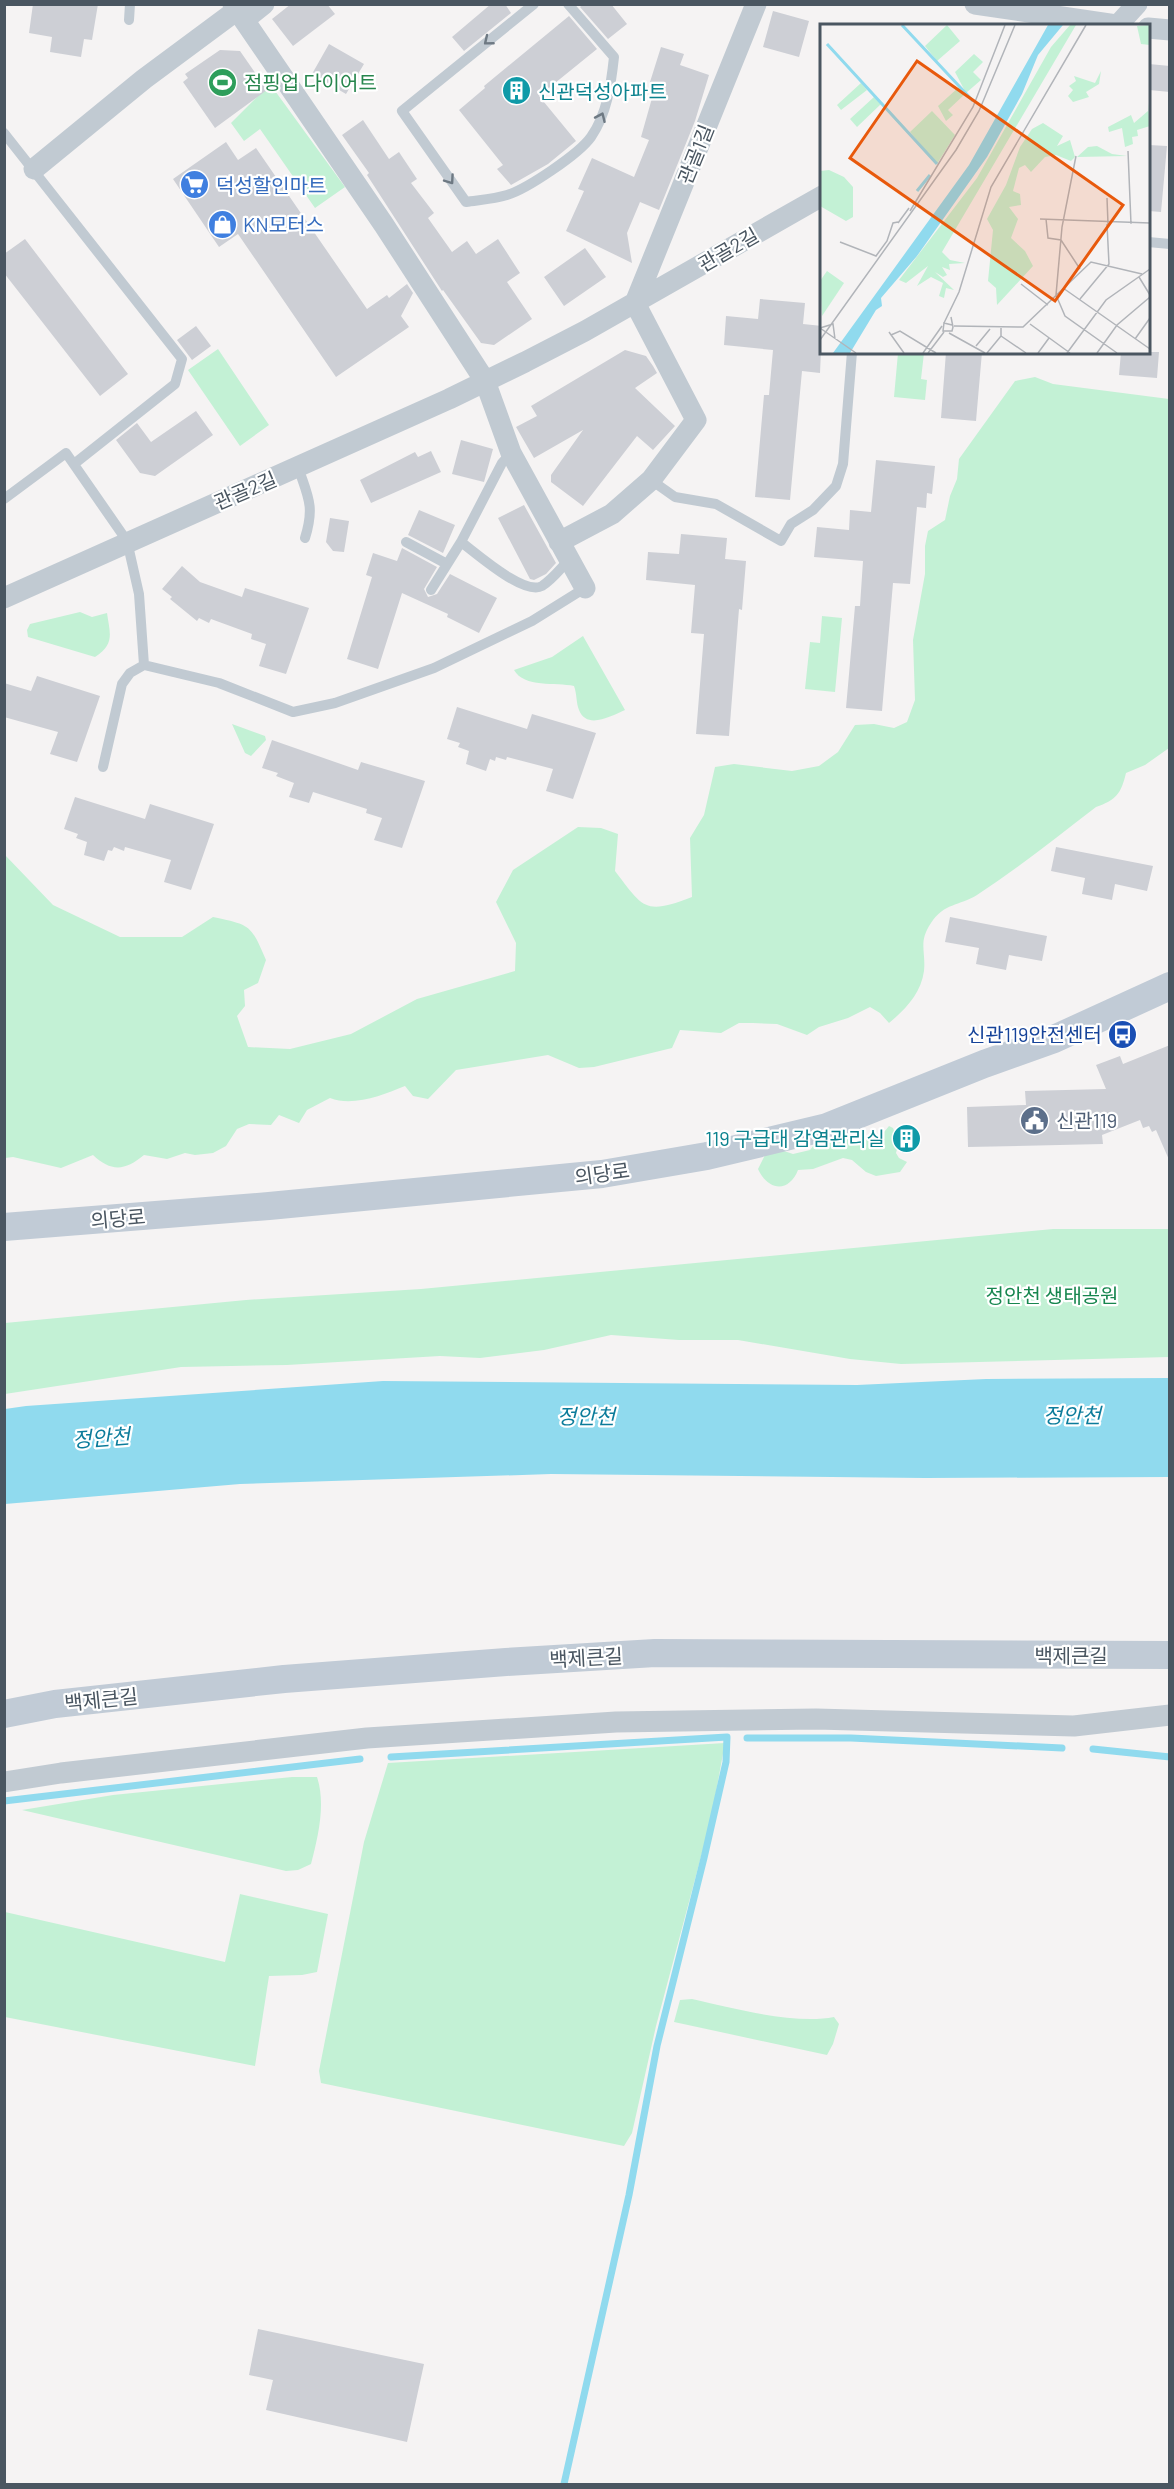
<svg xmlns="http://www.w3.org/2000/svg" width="1174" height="2489" font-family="Barlow,'Noto Sans KR',sans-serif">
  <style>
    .green { fill: #c3f1d5 }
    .water { fill: #90daee }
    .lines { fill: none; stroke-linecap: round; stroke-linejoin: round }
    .stream { stroke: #90daee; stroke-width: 7 }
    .building { fill: #cdcfd5 }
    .lane { stroke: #c1cad2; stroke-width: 10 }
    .street { stroke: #c1cad2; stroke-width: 21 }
    .secondary { stroke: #c1cbd6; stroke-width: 28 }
    .oneway { stroke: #6e7983 }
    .labels { text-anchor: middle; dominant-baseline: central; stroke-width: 4.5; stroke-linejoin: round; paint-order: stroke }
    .leisure-label { font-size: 20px; fill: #27864d; stroke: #fff; text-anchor: start }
    .culture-label { font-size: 20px; fill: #0d838f; stroke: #fff; text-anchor: start }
    .street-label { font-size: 20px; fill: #4a5661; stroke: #fff }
    .shop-label { font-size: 20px; fill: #366cbe; stroke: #fff; text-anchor: start }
    .transit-label { font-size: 20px; fill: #164399; stroke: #fff; text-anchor: end }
    .service-label { font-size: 20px; fill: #4e5e75; stroke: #fff; text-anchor: start }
    .park-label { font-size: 20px; fill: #17864f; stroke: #fff }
    .water-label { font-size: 21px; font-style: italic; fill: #0c7c9b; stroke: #fff }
    .inset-river { fill: none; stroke: #90daee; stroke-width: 3 }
    .inset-road { fill: none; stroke: #b1b4b9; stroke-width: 1.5 }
    .view { fill: #e8590c; fill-opacity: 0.15; stroke: #e8590c; stroke-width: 3 }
    .inset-edge { fill: none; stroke: #4a5661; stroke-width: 3 }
  </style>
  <rect width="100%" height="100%" fill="#f5f3f3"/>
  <!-- green -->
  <path class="green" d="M270,84L345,187L315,208L260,129L244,141L231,123Z
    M218,349L269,425L240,446L188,370Z
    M898,353H924L921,379L927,380L925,400L894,397Z
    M1035,377L1053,384L1169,399V748L1145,765L1126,773C1121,794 1116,800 1096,807C1057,837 1018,868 977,895C959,906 944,903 931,923C918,942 926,951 924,971C921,993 906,1009 889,1023L880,1013L870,1007L848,1018L819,1027L807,1035L777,1024L753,1023H739L721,1033L680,1030L672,1048L594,1067L579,1068L548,1055L456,1070L428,1099L413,1096L405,1086C383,1095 353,1107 330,1098L307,1110L299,1123L279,1115L271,1125L249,1124L237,1129L226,1146L213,1153L195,1155L185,1153L167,1159L144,1155C125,1171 111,1172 93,1155L61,1168L13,1157L5,1158V855L53,905L120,937H182L213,917C251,925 251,925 266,960L258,983L244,990L245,1006L237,1016L248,1047L290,1049L351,1034L417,999L515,971L516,943L496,902L513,870L578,827L601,828L618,834L615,871C644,909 645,915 692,897L690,838L704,815L715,767L734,764L792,771L819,766L838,752L855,725L874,724L894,728L907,722L915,700L913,640L925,574V546L928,531L945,520L950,496L957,479L959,459L1015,381Z
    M80,612L92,617L107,613C110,634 115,644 95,657L28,637L27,630L30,624Z
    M822,616L842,618L835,692L805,689L810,642L820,643Z
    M583,636L625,710C611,716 587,730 579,710C576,703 577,694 574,686C556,682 524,688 514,670L552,657Z
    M232,724L265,736L266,740L251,756L245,753Z
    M889,1126L893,1128C896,1136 899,1145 896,1153L899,1158L907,1162L900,1172L876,1176L866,1172L852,1160L843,1158L813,1169L798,1170C789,1193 768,1191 758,1169L766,1153L778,1149L793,1154L810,1150L814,1145L833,1142L837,1136C861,1131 870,1152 889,1126Z
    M1053,1229H1169V1357L901,1364L850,1359L738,1340H679L611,1335L544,1350L480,1358L440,1356L287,1365L181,1367L5,1394V1323L246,1300L421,1289Z
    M725,1743L711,1819L656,2026L632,2133L624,2146L321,2083L319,2071L364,1842L388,1763Z
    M292,1777H317C326,1804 318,1837 311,1864L298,1870L286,1871L22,1810L113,1795Z
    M240,1894L328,1914L317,1972L302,1975L269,1976L255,2066L5,2017V1912L225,1962Z
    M692,1999C732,2008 795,2025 834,2017L839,2024L833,2044L827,2055L674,2022L680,2000Z"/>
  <!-- water -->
  <path class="water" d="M1169,1378V1477L925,1478L551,1474L240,1484L5,1504V1409L26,1406L383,1381L857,1385L986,1379Z"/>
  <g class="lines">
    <!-- stream -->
    <path class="stream" d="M747,1738H851L1062,1748
      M1093,1749L1170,1757
      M391,1757L727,1737L726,1762L704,1858L657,2046L629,2195L564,2484
      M4,1801L360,1759"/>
  </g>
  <!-- building -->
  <path class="building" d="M33,4H98L92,40L84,39L81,57L50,52L52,37L29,33Z
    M291,4H327L335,14L293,46L272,19Z
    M491,4H505L511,13L464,51L452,37Z
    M583,4H611L627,24L608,39L580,7Z
    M773,11L809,21L799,57L763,47Z
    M569,16L597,49L539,96L576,141L548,164L511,185L497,169L503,165L459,110L485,88L484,86Z
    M329,44L364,64L346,94L312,74Z
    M661,47L684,54L680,65L709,75L695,121L659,210L640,202L627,233L632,263L566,231L584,191L578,189L592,158L634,177L649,140L641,137L656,84L650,82Z
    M220,50L240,51L267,90L215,128L183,82L188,78L185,74Z
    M1149,64L1170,66V92L1149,90Z
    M363,120L389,159L399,152L417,179L411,183L434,213L428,218L452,252L467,241L476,254L498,239L520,273L507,282L532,319L494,345L481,343L443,290L442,291L367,175L369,173L342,135Z
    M226,142L238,160L256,148L367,309L387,295L389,298L407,284L413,293L401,316L409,327L336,377L238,234L219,247L173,179Z
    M1149,145L1167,146L1161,212L1149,211Z
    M25,239L128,374L100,396L4,273V254Z
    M585,248L606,277L564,306L544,277Z
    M760,299L805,303L803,324L822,326L820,373L802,371L790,500L755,497L764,395H769L773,350L724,345L726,316L758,319Z
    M196,326L211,346L192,360L177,340Z
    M625,350L646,356L653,366L657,373L635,388L675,426L653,450L637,436L583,506L551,482V475L583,430L534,458L516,427L537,416L531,406Z
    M946,352H982L976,421L941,418Z
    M1121,352H1159L1157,378L1119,375Z
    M196,411L213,435L155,476L140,473L116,440L137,423L151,442Z
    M461,440L493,449L484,482L452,474Z
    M431,451L441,472L371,503L360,480L415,452L418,457Z
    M876,460L935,466L932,494L927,493L926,508L917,507L910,584L893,583L882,711L846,708L855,606H860L863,561L814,557L817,527L849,530L850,510L871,512Z
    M524,505L556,563L546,574L534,580L530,579L498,518Z
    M419,510L455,525L443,553L408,535Z
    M330,518L349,521L344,552L333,551L326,542Z
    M681,534L727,538L725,559L746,561L742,610L739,609L729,736L696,734L704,634L691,633L695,585L646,580L648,552L679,554Z
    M402,548L437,567L424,589L428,597L437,594L450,574L497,598L479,633L447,617L448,614L402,593L378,669L347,659L372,577L366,575L373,553L397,561Z
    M182,566L200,582L242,597L245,588L309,608L286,674L259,666L266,644L251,639L252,634L211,619L209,623L199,618L197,621L170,599L172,597L162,589Z
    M37,676L100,696L77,762L50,754L58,732L4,717V683L31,691Z
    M457,707L527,729L532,714L596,733L573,799L546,791L553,769L507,757L506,760L496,757L495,761L490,759L486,771L466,764L469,751L458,747L460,743L447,739Z
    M272,740L358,770L361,762L425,781L402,848L374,840L382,818L366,813L367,809L313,792L309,803L289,797L294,783L276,776L278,773L262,768Z
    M75,797L145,819L150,804L214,824L191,890L164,882L171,860L125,847L124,851L114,847L112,851L108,850L104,861L84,855L87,842L76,838L78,834L64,829Z
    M1056,847L1153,866L1147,891L1115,884L1112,900L1082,894L1085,878L1051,871Z
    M950,917L1047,936L1042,961L1009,955L1006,970L976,964L979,948L945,942Z
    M1170,1045V1162L1156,1130L1152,1132L1149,1126L1143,1128L1140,1120L1102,1135L1103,1144L968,1147L967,1107L1026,1105L1025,1091L1106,1089L1096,1065L1120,1056L1123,1064Z
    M258,2329L424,2364L407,2442L266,2410L273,2380L249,2375Z"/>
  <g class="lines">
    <!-- lane -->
    <path class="lane" d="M534,4L402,111L466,202C479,200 494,199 507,195C527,189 579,154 591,137C607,114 611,85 614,57L568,4
      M129,20L130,4
      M4,133L182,359L175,384L74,464
      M1148,242L1170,244
      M511,453L502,463L461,542C476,553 524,596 542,586C552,580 561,568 569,560
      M298,467C308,497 315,506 305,538
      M651,480L675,497L716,504L781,541L791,524L813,510L836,486L843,464L852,352
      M4,499L66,453L127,541L139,594L144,665
      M406,542L447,564
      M431,590L461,542
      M103,767L122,684L130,673L144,665L219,683L293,712L335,703L434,668L532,621L585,588"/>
    <!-- street -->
    <path class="street" d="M233,4L384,225L485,381L511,453L585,588
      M975,4L1123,26
      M244,20L264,4
      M1117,26L1137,4
      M1148,28L1170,30
      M34,169L144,79L237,10
      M559,542L612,514L651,480L696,420L635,303L756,4
      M4,598L449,399L525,362L585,331L822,196
      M4,1782L61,1773L367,1738L616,1722L816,1719L1074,1726L1170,1715"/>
    <!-- secondary -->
    <path class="secondary" d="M4,1227L269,1206L602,1174L707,1156L827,1127L984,1064L1054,1039L1170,986
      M4,1714L55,1704L284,1679L506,1662L655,1653L1170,1655"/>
  </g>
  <!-- one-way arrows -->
  <defs><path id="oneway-chevron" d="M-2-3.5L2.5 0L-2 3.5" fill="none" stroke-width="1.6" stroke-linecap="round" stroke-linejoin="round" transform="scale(1.5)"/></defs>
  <g class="oneway">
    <use href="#oneway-chevron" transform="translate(488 41) rotate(141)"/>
    <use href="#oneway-chevron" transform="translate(601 117) rotate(-66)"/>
    <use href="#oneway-chevron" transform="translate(450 180) rotate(55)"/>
  </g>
  <!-- icons -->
  <defs>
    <symbol id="stadium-disc" viewBox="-11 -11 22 22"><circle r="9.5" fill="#2e9e5b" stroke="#fff"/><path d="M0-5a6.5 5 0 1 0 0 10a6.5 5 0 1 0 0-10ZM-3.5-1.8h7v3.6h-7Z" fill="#fff"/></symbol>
    <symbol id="building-disc" viewBox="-11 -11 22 22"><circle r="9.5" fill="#0f9aa8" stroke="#fff"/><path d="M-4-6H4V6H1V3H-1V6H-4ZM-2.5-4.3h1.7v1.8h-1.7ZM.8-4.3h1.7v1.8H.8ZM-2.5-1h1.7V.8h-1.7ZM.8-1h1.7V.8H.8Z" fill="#fff"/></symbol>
    <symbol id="supermarket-disc" viewBox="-11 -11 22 22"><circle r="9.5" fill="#3f7fe0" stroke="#fff"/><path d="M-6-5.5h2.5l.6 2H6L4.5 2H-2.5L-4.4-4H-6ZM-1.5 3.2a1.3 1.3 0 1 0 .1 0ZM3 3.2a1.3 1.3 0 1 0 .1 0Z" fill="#fff"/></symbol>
    <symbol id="shop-disc" viewBox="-11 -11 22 22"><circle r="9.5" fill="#3f7fe0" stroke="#fff"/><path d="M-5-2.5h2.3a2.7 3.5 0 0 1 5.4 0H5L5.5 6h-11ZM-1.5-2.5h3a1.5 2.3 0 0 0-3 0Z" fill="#fff"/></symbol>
    <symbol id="bus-disc" viewBox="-11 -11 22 22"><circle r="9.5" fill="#1a4fb4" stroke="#fff"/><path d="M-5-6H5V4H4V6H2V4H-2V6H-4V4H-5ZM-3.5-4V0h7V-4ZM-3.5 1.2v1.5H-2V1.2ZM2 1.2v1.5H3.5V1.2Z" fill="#fff"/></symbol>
    <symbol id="civic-disc" viewBox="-11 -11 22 22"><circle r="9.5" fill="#5c6f8a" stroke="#fff"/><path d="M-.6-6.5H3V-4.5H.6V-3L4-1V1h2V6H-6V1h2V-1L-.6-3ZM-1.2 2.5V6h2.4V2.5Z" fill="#fff"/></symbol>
  </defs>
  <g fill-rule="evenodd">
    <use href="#stadium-disc" x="206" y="66" width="33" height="33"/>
    <use href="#building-disc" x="500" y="74" width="33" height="33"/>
    <use href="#supermarket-disc" x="178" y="168" width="33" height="33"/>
    <use href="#shop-disc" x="206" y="208" width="33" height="33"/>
    <use href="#bus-disc" x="1106" y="1018" width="33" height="33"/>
    <use href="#civic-disc" x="1018" y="1104" width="33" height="33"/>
    <use href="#building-disc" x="890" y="1122" width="33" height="33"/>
  </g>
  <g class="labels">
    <!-- leisure labels -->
    <g class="leisure-label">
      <text x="244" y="82">점핑업 다이어트</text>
    </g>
    <!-- culture labels -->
    <g class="culture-label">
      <text x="538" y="91">신관덕성아파트</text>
      <text x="885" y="1138" text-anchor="end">119 구급대 감염관리실</text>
    </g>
    <!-- street labels -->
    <g class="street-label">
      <text transform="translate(695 154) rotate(-68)">관골1길</text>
      <text transform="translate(728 249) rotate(-30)">관골2길</text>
      <text transform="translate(245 490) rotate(-23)">관골2길</text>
      <text transform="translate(602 1173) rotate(-8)">의당로</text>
      <text transform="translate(118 1218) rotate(-5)">의당로</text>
      <text x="1071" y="1655">백제큰길</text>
      <text transform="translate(586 1657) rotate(-3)">백제큰길</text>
      <text transform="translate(101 1699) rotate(-6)">백제큰길</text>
    </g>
    <!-- shop labels -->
    <g class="shop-label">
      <text x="216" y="185">덕성할인마트</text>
      <text x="243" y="224">KN모터스</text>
    </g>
    <!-- transit labels -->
    <g class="transit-label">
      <text x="1102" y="1034">신관119안전센터</text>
    </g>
    <!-- service labels -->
    <g class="service-label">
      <text x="1056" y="1120">신관119</text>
    </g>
    <!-- park labels -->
    <g class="park-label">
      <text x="1052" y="1295">정안천 생태공원</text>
    </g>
    <!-- water labels -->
    <g class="water-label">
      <text x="1072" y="1414">정안천</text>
      <text x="586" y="1415">정안천</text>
      <text transform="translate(101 1437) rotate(-4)">정안천</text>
    </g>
  </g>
  <!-- overview -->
  <g transform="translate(820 24)">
    <rect width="330" height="330" fill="#f5f3f3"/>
    <path d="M127,1L140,17L117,37L105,22ZM250,1H256L122,228L130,236L145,239L129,240L130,246L122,243L127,251L123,253L115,248L134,266L126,264L124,274L119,272L123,259L111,253L97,262L108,242L86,259L79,256L157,154L231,23ZM330,1V21L321,20L317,2ZM154,30L163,38L153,48L161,56L146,69L135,48ZM281,47L279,60L266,68L269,73L253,78L248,72L253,66L249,62L256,57L254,52L275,59ZM41,59L47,66L21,86L17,81ZM139,63L145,70L128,86L133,91L126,97L118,82ZM54,73L61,80L37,103L30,95ZM328,79L330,102L317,106L318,112L312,113L313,120L305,123L302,104L289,108L288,103L311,91L314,99L328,87ZM112,87L135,111L117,140L90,108ZM223,99L243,112L237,122L250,116L255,133L251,137L236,131L225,133L211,148L205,141L199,144L193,167L200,170L201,181L189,183L198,195L191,214L205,227L213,242L177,281L176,264L168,257L173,206L167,195L186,161L200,123L212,105ZM277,122L292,130L307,132L257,133L268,123ZM9,146L24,153L33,163V193L26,197L0,182V147ZM7,247L24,259L2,292L0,257Z" fill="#c3f1d5"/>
    <path d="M228,1H243L218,31L202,70L167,133L97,232L61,274L62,282L56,286L30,329H13L149,141Z" fill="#90daee"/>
    <path class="inset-river" d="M82,1L153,77M7,20L117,140M97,167L110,151"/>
    <path class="inset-road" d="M308,127L311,200M256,132L242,203L236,271L245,292L297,329M287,174L288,200M90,187L153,83L185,1M220,195L330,199M226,195L228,214L241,216L260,245M78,199L89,184M20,218L56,232L67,217L73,199L78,198M319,253L330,271M201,260L228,281M243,264L330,325M260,275L289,240L287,200M131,293L133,303L132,307H123L124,299L132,301M124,299L139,268L171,163L266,1M210,300L250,329M134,302L203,303L271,238L322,250M0,304L36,329M0,304L13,300L15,315M69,308L84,329M129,309L165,329M71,311L80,307L116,329M181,312L206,329M315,315L330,294M0,316L136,126L159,87L195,1M156,322L170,305M103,329L122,302M108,329L124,308M167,329L181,312V304M218,329L229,314M247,329L286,276L330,245M277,329L297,301L330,273"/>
    <path class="view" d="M97,37L303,181L235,277L30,134Z"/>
    <rect width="330" height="330" class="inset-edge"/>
  </g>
  <!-- border -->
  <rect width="1174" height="2489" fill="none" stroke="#4a5661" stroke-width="12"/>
</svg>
